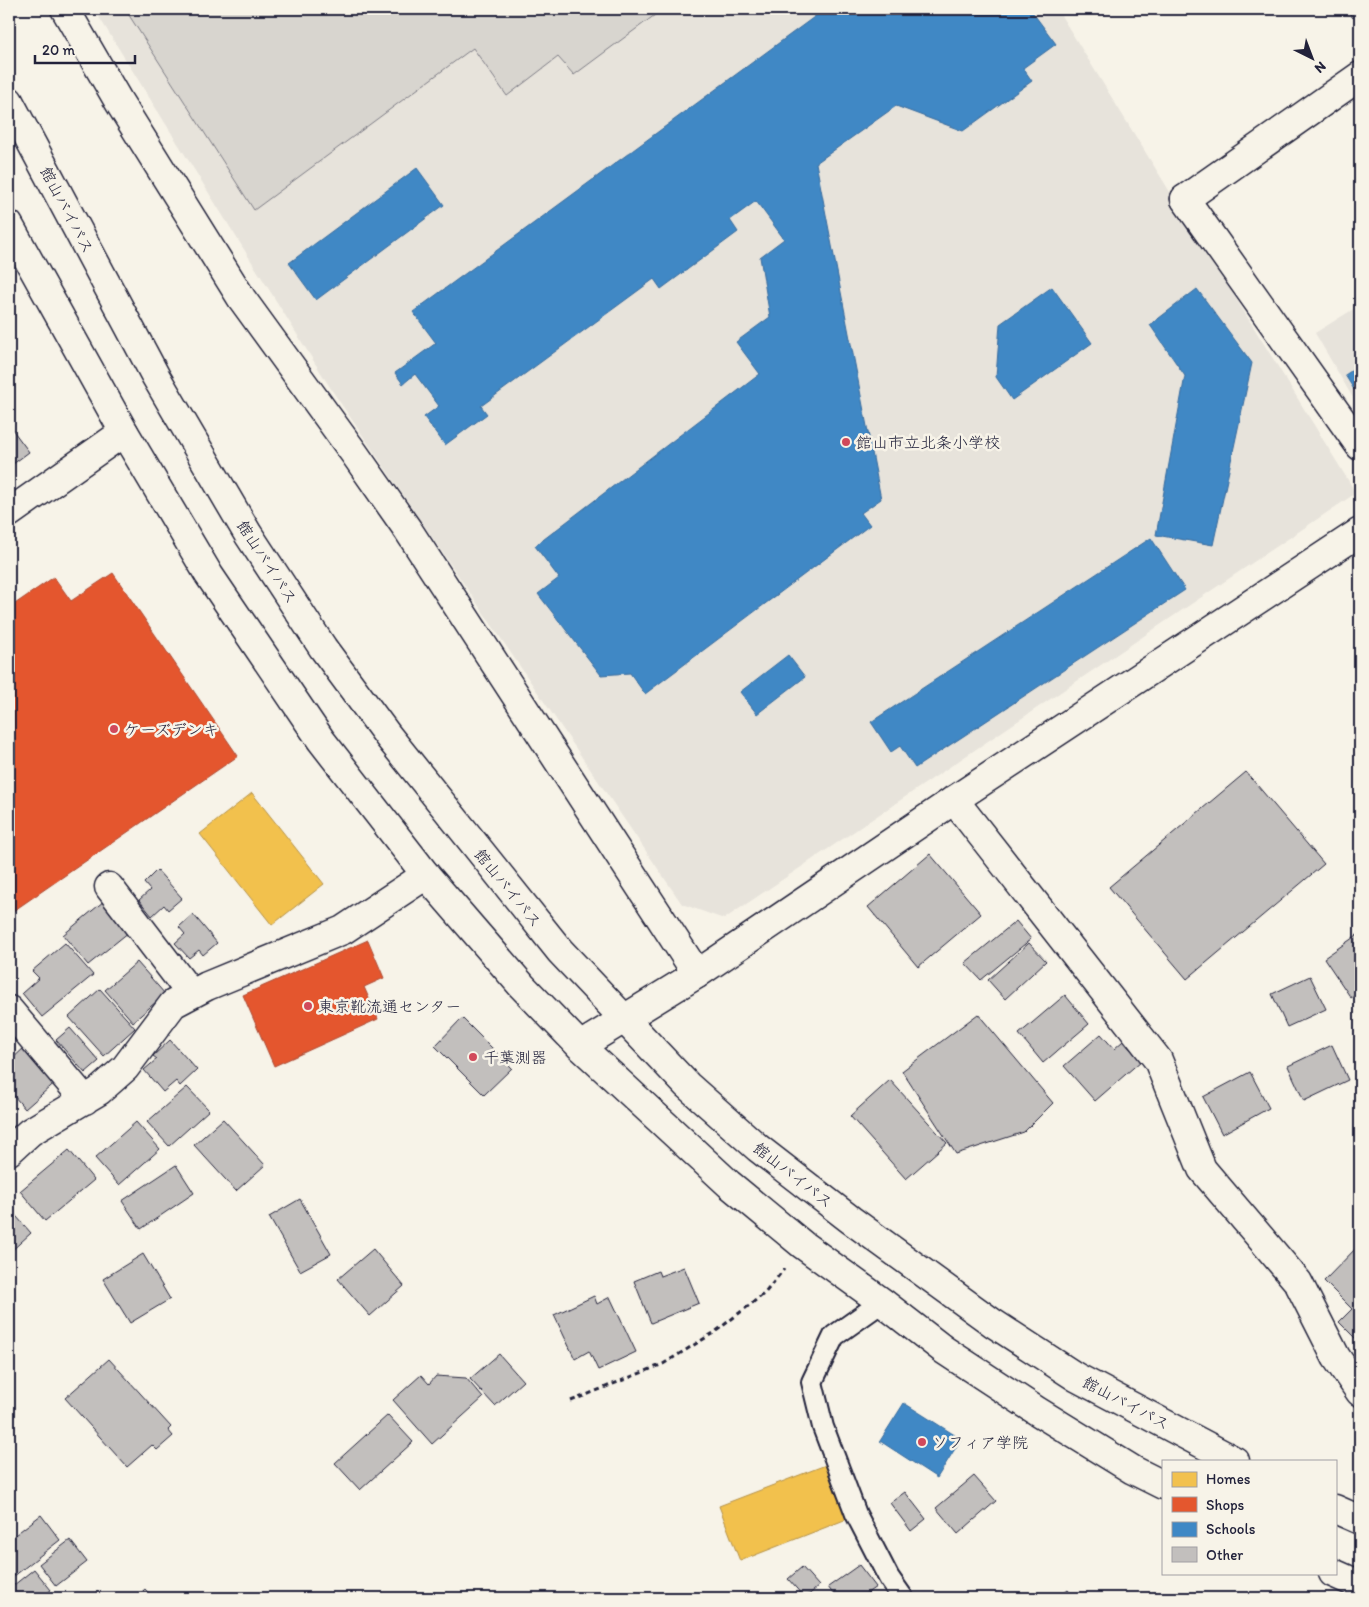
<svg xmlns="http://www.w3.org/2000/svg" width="1369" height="1607" font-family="Itim,'Klee One',sans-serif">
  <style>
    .built { fill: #e7e3db }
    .grass { fill: #d8d5cf; stroke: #7d7c85 }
    .homes { fill: #f2c14e; stroke: #b49148 }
    .shops { fill: #e4572e; stroke: #aa4732 }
    .schools { fill: #3f88c5; stroke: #36699c }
    .building { fill: #c2bfbd; stroke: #22223b }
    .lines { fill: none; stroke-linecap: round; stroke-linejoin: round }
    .service-casing { stroke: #22223b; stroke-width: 24 }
    .minor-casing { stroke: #22223b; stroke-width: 31 }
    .tertiary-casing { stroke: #22223b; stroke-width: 31 }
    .trunk-casing { stroke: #22223b; stroke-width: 31 }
    .path { stroke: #22223b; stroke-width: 3; stroke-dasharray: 5 4; stroke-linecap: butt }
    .service { stroke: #f7f3e8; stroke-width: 20 }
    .minor { stroke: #f7f3e8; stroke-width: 28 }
    .tertiary { stroke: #f7f3e8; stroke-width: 28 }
    .trunk { stroke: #f7f3e8; stroke-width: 28 }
    .poi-dot { fill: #d1495b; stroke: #f7f3e8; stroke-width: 2 }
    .labels { text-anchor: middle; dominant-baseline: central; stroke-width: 5; stroke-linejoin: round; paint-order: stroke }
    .street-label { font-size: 16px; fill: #22223b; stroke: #f7f3e8 }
    .poi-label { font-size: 16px; fill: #22223b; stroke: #f7f3e8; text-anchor: start }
  </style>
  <rect width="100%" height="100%" fill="#f7f3e8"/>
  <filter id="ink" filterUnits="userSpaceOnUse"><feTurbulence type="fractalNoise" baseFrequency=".02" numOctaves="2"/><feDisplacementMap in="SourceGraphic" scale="10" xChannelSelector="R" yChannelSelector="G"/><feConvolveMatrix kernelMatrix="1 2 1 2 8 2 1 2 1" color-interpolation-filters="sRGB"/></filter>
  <g filter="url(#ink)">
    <!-- built -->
    <path class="built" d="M94,9H1057L1356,493L724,919L682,904L333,392Z
      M1360,305V410L1315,333Z"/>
    <!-- grass -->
    <path class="grass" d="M125,9H663L574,75L558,57L507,96L473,48L254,210Z"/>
    <!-- homes -->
    <path class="homes" d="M252,793L324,884L272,925L200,834Z
      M831,1463L852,1517L740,1561L719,1506Z"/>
    <!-- shops -->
    <path class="shops" d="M113,573L238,756L9,914V608L54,577L71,601Z
      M368,940L384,978L364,987L378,1019L274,1066L243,995Z"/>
    <!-- schools -->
    <path class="schools" d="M825,9H1030L1056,44L1023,68L1032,81L963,131L896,106L816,163L881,499L861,513L870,525L645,694L630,673L601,675L538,594L559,578L535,546L760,374L736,342L770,317L760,257L784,239L756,201L730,220L738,232L661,289L654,279L481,406L487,414L445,445L424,417L439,406L415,374L403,384L395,373L436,343L413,312Z
      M417,168L444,205L316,300L289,263Z
      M1052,287L1092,343L1012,400L996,377L1000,324Z
      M1197,289L1252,363L1213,545L1156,535L1185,376L1150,325Z
      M1360,365V399L1345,375Z
      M1151,538L1185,590L915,768L900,746L891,752L871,722Z
      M788,655L805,677L757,714L740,692Z
      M904,1403L961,1439L937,1478L880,1441Z"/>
    <!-- building -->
    <path class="building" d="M1346,9H1360V13L1353,18Z
      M9,425L29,452L9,467Z
      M1246,772L1324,864L1187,979L1109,887Z
      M930,854L981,914L918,967L868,907Z
      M157,870L182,898L168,910L164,905L152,916L139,900L150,890L144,883Z
      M104,901L129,932L88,965L63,935Z
      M193,914L217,943L203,955L199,950L189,958L175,943L185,934L179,927Z
      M1016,921L1031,939L981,980L965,963Z
      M1360,933V992L1351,998L1324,958Z
      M65,943L93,975L42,1017L22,993L39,978L32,971Z
      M1029,943L1046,961L1005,999L988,980Z
      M137,962L165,994L133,1022L105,990Z
      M1310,976L1326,1009L1287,1027L1272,994Z
      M100,989L135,1028L104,1056L69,1017Z
      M1065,995L1089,1024L1043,1063L1019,1034Z
      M978,1014L1053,1103L1024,1132L956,1154L902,1071Z
      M462,1018L512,1068L484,1095L435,1046Z
      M70,1028L99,1061L85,1073L56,1040Z
      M1101,1034L1114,1049L1123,1041L1141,1061L1095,1101L1064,1066Z
      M170,1040L197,1070L180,1086L176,1081L163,1092L144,1070L157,1059L153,1056Z
      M27,1045L58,1080L25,1109L9,1090V1062Z
      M1332,1045L1348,1080L1304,1101L1288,1066Z
      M1250,1072L1269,1108L1222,1134L1203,1097Z
      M890,1080L947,1143L906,1179L850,1116Z
      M187,1087L209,1110L169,1146L147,1122Z
      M223,1119L265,1165L236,1191L194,1145Z
      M136,1122L160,1149L119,1185L95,1158Z
      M69,1150L94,1180L45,1221L20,1191Z
      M176,1165L194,1193L141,1229L122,1201Z
      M300,1199L331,1254L300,1271L269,1217Z
      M9,1208L31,1233L9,1253Z
      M1360,1244V1343L1339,1322L1352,1309L1324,1281Z
      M373,1249L404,1286L370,1316L338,1279Z
      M143,1254L170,1299L130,1323L103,1279Z
      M684,1267L699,1303L651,1323L634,1281L658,1271L660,1276Z
      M594,1296L597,1304L610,1297L636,1352L598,1370L589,1351L575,1359L554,1315Z
      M499,1354L523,1381L495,1406L470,1379Z
      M109,1359L171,1427L168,1430L173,1436L157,1450L152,1445L127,1467L65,1398Z
      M421,1375L429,1384L436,1376L466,1378L483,1398L432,1444L393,1400Z
      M388,1415L413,1442L360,1490L335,1463Z
      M974,1476L996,1501L958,1534L936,1508Z
      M905,1492L926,1519L911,1531L890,1503Z
      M41,1515L60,1540L9,1580V1535L11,1538Z
      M70,1540L87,1562L56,1586L39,1564Z
      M859,1565L876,1587L860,1598H836L828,1587Z
      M802,1567L819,1586L805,1598L788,1579Z
      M34,1569L51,1590L41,1598H17L9,1589Z
      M145,1589L153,1598H135Z
      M1068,1590L1075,1598H1058Z"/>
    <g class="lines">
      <defs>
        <path id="service" d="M882,1302L834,1336L812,1382L823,1427L856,1514L889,1578L903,1598"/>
        <path id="minor" d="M65,9L119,102L242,299L354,453L408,530L697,974
          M1185,199L1360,446
          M9,513L124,432
          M954,800L1158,1060L1202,1169L1298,1282L1336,1357L1360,1392
          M109,887L191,994
          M9,1010L85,1100
          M9,1151L30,1132L99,1091L125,1068L173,1004L207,986L343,930L426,875"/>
        <path id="tertiary" d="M1185,199L1360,76
          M580,1046L697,974L954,800L1360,532"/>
        <path id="trunk" d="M9,101L156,377L248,534L323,648L388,736L560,951L687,1085L758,1148L851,1220L993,1323L1076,1377L1235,1461
          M9,225L124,432L209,575L321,740L426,875L522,986L580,1046L729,1184L803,1245L882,1302L944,1350L1037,1411L1133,1470L1163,1485
          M1335,1509L1360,1520
          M1333,1573L1360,1585"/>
      </defs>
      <!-- service casing -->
      <use href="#service" class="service-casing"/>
      <!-- minor casing -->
      <use href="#minor" class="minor-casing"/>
      <!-- tertiary casing -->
      <use href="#tertiary" class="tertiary-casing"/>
      <!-- trunk casing -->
      <use href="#trunk" class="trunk-casing"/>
      <!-- path -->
      <path class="path" d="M571,1401L663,1364L715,1332L765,1293L784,1269"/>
      <!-- service -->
      <use href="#service" class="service"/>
      <!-- minor -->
      <use href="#minor" class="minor"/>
      <!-- tertiary -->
      <use href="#tertiary" class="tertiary"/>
      <!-- trunk -->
      <use href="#trunk" class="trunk"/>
    </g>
  </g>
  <!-- markers -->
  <g class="poi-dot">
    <circle cx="846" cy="442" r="5"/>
    <circle cx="114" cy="729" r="5"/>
    <circle cx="308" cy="1006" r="5"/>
    <circle cx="473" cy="1057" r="5"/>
    <circle cx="922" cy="1442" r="5"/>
  </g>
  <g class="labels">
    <!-- street labels -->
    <g class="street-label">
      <text transform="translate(67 210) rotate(62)">館山バイパス</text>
      <text transform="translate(267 562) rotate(57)">館山バイパス</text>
      <text transform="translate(508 888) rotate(51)">館山バイパス</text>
      <text transform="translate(793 1175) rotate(38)">館山バイパス</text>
      <text transform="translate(1126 1403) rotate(28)">館山バイパス</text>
    </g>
    <!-- poi labels -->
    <g class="poi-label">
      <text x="856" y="442">館山市立北条小学校</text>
      <text x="124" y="729">ケーズデンキ</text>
      <text x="318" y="1006">東京靴流通センター</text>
      <text x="483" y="1057">千葉測器</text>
      <text x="932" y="1442">ソフィア学院</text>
    </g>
  </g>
  <!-- margin -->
  <rect width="1369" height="1607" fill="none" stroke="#f7f3e8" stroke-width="30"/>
  <rect x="15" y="15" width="1339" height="1577" fill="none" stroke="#22223b" stroke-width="2" filter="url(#ink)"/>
  <!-- legend -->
  <rect x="1162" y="1460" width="175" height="115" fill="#f7f3e8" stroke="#a29fa3"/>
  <rect x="1172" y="1472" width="25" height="15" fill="#f2c14e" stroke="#a29fa3"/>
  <text x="1206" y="1484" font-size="15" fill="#22223b">Homes</text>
  <rect x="1172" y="1497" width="25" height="15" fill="#e4572e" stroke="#a29fa3"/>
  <text x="1206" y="1510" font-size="15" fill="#22223b">Shops</text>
  <rect x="1172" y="1522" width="25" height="15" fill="#3f88c5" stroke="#a29fa3"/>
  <text x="1206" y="1534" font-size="15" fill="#22223b">Schools</text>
  <rect x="1172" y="1547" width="25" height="15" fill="#c2bfbd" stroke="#a29fa3"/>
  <text x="1206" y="1560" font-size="15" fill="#22223b">Other</text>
  <!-- north arrow -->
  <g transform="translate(1312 58) rotate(138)" stroke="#f7f3e8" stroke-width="4" paint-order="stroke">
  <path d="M0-4L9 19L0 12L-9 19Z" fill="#22223b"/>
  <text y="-8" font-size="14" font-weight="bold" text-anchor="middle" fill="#22223b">N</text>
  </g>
  <!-- scale -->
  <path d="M35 55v8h100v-8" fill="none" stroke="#22223b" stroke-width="2.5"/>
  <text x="42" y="55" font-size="15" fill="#22223b" stroke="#f7f3e8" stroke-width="4" paint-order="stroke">20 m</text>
</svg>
